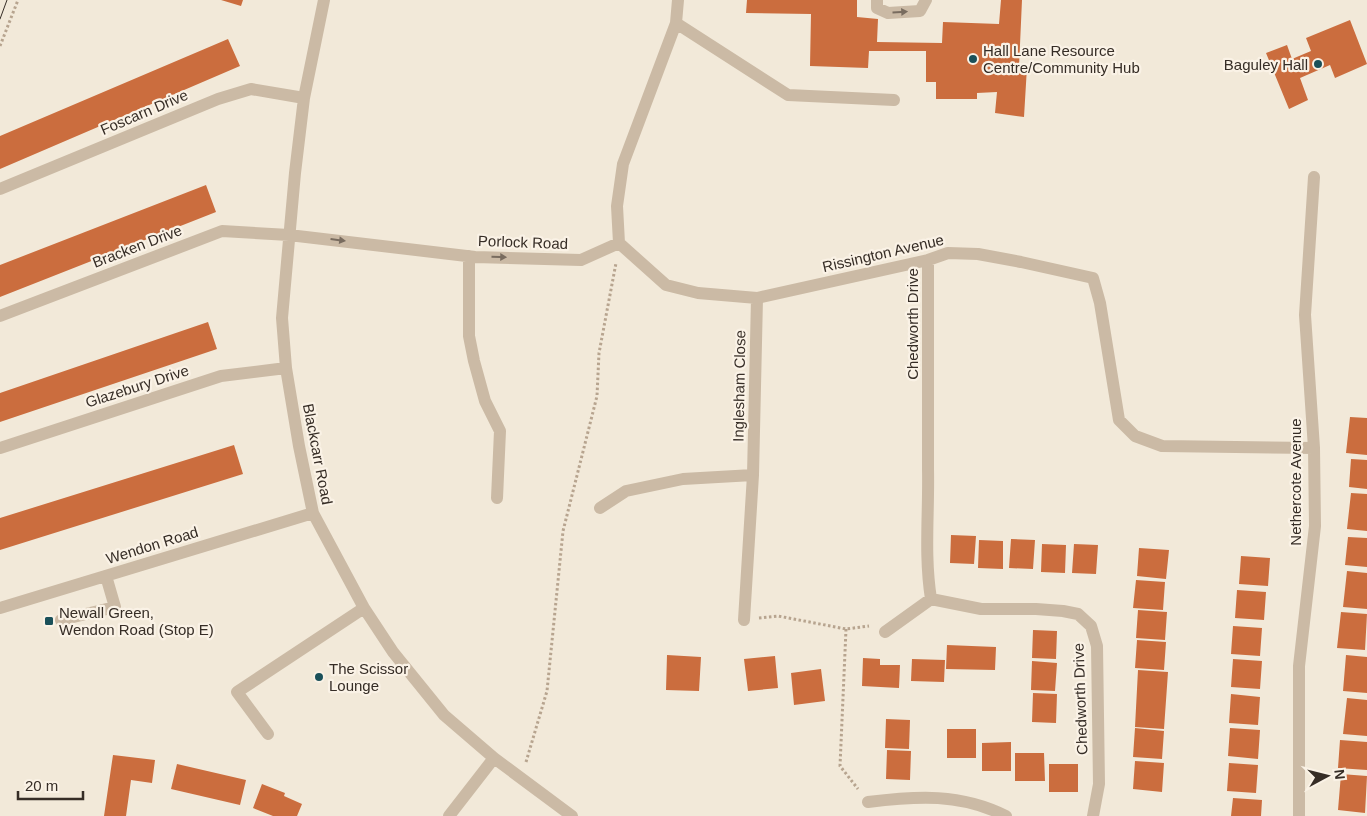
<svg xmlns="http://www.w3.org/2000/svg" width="1367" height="816" font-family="Helvetica,sans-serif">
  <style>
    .building { fill: #cb6d3e }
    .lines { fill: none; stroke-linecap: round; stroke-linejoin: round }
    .path { stroke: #b7a48f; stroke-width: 3; stroke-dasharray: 2.5 2.5; stroke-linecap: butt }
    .minor { stroke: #cbbaa5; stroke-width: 12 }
    .tram { stroke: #362d26; stroke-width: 1 }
    .oneway { fill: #796c5f }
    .poi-dot { fill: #1a5059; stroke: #faf2e6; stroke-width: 2 }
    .labels { text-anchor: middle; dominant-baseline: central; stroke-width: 4.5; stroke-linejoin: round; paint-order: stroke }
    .poi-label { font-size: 15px; fill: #362d26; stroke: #faf2e6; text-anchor: start }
    .street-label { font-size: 15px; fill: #362d26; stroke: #faf2e6 }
  </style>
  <rect width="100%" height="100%" fill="#f2e9d9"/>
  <!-- building -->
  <path class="building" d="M221,0H243L241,6Z
    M747,0H857V17L878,19L877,42L942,43L943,22L999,24L1001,0H1022L1019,67H1027L1024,117L995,113L997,92L977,93V99H936V82H926V51H869L868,68L810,66L811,14L746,13Z
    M1350,20L1367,64L1335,78L1330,65L1300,78L1308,100L1289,109L1266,53L1287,45L1292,59L1311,51L1306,38Z
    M228,39L240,66L0,169V136Z
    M206,185L216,212L0,297V265Z
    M208,322L217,349L0,422V393Z
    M1350,417L1367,418V455L1346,453Z
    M234,445L243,474L0,550V518Z
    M1351,459L1367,460V489L1349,487Z
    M1351,493L1367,494V531L1347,529Z
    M951,535L976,536L974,564L950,563Z
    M1348,537L1367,538V567L1345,565Z
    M1011,539L1035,540L1033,569L1009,568Z
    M979,540L1003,541V569L978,568Z
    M1042,544L1066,545L1065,573L1041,572Z
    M1074,544L1098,545L1096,574L1072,573Z
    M1139,548L1169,550L1166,579L1137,576Z
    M1241,556L1270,558L1268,586L1239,584Z
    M1347,571L1367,573V609L1343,607Z
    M1136,580L1165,582L1163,610L1133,608Z
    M1237,590L1266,592L1264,620L1235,618Z
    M1138,610L1167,612L1165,640L1136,638Z
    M1341,612L1367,614L1365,650L1337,648Z
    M1233,626L1262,628L1260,656L1231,654Z
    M1033,630L1057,631L1056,659L1032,658Z
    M1137,640L1166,642L1164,670L1135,668Z
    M947,645L996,647L995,670L946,669Z
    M667,655L701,657L699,691L666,690Z
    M1346,655L1367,657V693L1343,691Z
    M775,656L778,688L748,691L744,659Z
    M863,658L880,659V665H900L899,688L862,686Z
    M912,659L945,660L944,682L911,681Z
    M1233,659L1262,661L1260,689L1231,687Z
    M1032,661L1057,663L1055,691L1031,690Z
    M821,669L825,701L794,705L791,673Z
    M1138,670L1168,672L1164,729L1135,727Z
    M1033,693L1057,694L1056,723L1032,722Z
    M1231,694L1260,697L1258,725L1229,723Z
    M1347,698L1367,700V736L1343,734Z
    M886,719L910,720L909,749L885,748Z
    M1135,728L1164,731L1162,759L1133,757Z
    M1230,728L1260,730L1258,759L1228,756Z
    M947,729H976V758H947Z
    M1340,740L1367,742V770L1338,768Z
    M1011,742V771H982V743Z
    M887,750L911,751L910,780L886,779Z
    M1015,753H1044L1045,781H1015Z
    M113,755L155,760L152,783L131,780L126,816H104Z
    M1135,761L1164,763L1162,792L1133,789Z
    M1229,763L1258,765L1256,793L1227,791Z
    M177,764L246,780L240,805L171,789Z
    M1049,764H1078V792H1049Z
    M1341,774L1367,776L1365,813L1338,810Z
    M262,784L285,793L284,796L302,804L297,816H273L253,808Z
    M1233,798L1262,800L1261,816H1231Z"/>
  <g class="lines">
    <!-- path -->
    <path class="path" d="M0,46L18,0
      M759,618L778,616L846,629L869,626
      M846,629L840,766L858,789
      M526,762L547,691L563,531L597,396L599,353L616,263"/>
    <!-- minor -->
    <path class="minor" d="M324,0L304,98L295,173L282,318L286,368L299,446L313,513L364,608L393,652L444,715L494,758L572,816
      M877,0V8L888,13L920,11L926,0
      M676,23L788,95L894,100
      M0,189L218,99L251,89L304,98
      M619,243L666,285L698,293L757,298L928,260L948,253L978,254L1021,262L1093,278L1100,303L1119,420L1135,436L1162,446L1314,448
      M619,243L617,206L623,164L676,23L678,0
      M469,256V336L474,361L485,401L500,431L497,498
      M928,260C928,330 928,400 928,469C929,514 924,554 931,599L981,609H1036L1063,611L1078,614L1091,626L1097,646L1099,784L1093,816
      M0,316L222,231L289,235L475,257L581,260L619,243
      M0,448L221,376L286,368
      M600,508L626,491L683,479L753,475
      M0,608L313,513
      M61,620L115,607L106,576
      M744,620L753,475L757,298
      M885,632L931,599
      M268,734L237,692L364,608
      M868,802C917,796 960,793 1006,816
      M449,816L494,758
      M1299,816V666L1315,526L1314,448L1305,315L1314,177"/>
    <!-- tram -->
    <path class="tram" d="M0,19L7,0"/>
  </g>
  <!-- one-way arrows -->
  <defs><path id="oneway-solid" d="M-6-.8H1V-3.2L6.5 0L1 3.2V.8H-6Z" transform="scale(1.25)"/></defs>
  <g class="oneway">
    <use href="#oneway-solid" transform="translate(900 12) rotate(-3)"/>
    <use href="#oneway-solid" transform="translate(338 240) rotate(7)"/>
    <use href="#oneway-solid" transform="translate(499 257) rotate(1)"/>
  </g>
  <!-- markers -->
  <g class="poi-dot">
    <circle cx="973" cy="59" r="5"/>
    <circle cx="1318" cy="64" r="5"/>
    <rect x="44" y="616" width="10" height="10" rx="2.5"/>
    <circle cx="319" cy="677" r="5"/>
  </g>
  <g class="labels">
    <!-- poi labels -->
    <g class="poi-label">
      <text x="983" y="50">Hall Lane Resource<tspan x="983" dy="17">Centre/Community Hub</tspan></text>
      <text x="1308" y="64" text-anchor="end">Baguley Hall</text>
      <text x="59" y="612">Newall Green,<tspan x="59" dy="17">Wendon Road (Stop E)</tspan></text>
      <text x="329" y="668">The Scissor<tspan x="329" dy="17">Lounge</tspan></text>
    </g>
    <!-- street labels -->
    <g class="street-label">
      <text transform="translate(144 112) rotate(-23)">Foscarn Drive</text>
      <text transform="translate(523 242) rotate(2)">Porlock Road</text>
      <text transform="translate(137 246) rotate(-21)">Bracken Drive</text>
      <text transform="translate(883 253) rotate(-13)">Rissington Avenue</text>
      <text transform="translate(912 324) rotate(-90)">Chedworth Drive</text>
      <text transform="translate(137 386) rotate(-18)">Glazebury Drive</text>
      <text transform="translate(739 386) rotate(-89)">Inglesham Close</text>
      <text transform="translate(318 454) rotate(79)">Blackcarr Road</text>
      <text transform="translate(1295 482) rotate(-90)">Nethercote Avenue</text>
      <text transform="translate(152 545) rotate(-17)">Wendon Road</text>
      <text transform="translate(1080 699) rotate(-92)">Chedworth Drive</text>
    </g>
  </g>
  <!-- north arrow -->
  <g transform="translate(1327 776) rotate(83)" stroke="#faf2e6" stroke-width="4" paint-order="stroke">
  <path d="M0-4L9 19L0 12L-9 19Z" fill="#362d26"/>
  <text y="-8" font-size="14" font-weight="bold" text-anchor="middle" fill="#362d26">N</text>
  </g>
  <!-- scale -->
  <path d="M18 791v8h65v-8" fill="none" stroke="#362d26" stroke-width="2.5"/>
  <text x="25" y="791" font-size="15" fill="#362d26" stroke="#faf2e6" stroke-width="4" paint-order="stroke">20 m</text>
</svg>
